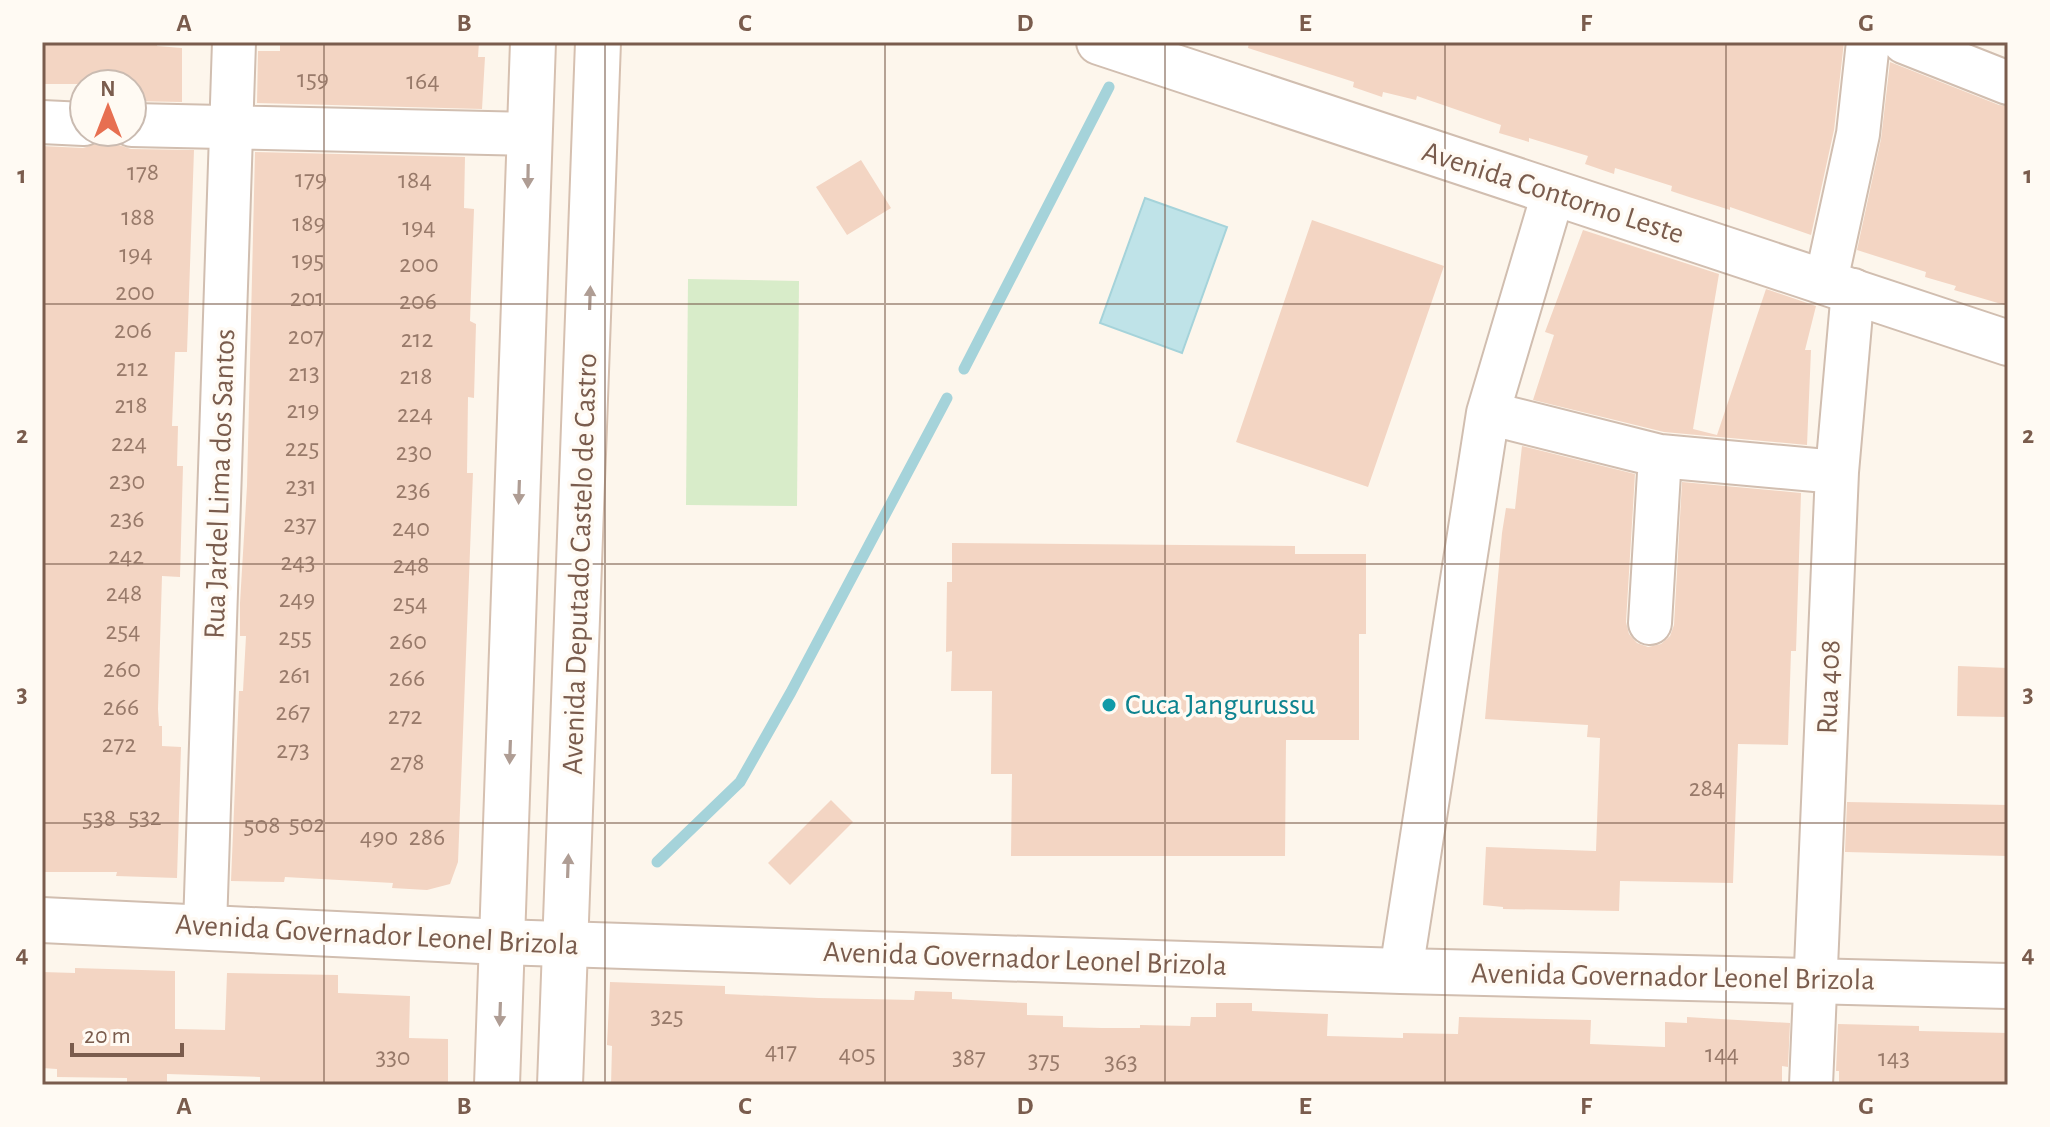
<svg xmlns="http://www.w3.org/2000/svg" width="2050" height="1127" font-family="'Alegreya Sans',sans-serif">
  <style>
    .green { fill: #d8ecc9 }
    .water { fill: #bfe3e8; stroke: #a5d3da; stroke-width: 2 }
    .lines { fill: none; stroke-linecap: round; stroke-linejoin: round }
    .stream { stroke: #a5d3da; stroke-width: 11 }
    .building { fill: #f3d5c3 }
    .minor-casing { stroke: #d1beb0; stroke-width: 46 }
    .tertiary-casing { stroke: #d1beb0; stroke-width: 48 }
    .secondary-casing { stroke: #d6c0b0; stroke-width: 48 }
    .minor { stroke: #fff; stroke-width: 42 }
    .tertiary { stroke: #fff; stroke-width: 44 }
    .secondary { stroke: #fff; stroke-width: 44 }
    .oneway { fill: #af9d94 }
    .grid { fill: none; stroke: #7a5c4d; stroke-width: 2; stroke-opacity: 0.55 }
    .culture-dot { fill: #0f9aa8; stroke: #fffaf3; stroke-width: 3 }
    .labels { text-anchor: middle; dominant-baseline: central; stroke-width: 7; stroke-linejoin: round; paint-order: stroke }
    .number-label { font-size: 26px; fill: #987a6a }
    .street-label { font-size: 30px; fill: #7a5c4d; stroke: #fffaf3 }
    .culture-label { font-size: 30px; fill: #0d838f; stroke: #fffaf3; text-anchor: start }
    .neatline { fill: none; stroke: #7a5c4d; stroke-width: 3 }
    .grid-label { font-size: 26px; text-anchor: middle; font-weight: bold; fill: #7a5c4d }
  </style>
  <rect width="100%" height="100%" fill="#fdf6ec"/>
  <!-- green -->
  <path class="green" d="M688,279L799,281L797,506L686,505Z"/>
  <!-- water -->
  <path class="water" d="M1145,198L1227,227L1182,353L1100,323Z"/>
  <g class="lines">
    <!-- stream -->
    <path class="stream" d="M964,369L1109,87
      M657,862L740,782L791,692L947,398"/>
  </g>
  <!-- building -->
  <path class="building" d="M42,42H158L157,46L182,48V102L132,101V84H42Z
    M280,42H479L478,57H485L482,109L257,103L258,51H280Z
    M1249,42H1844L1834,130L1811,235L1730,207V210L1689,197L1671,191L1672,186L1615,168L1614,174L1585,164L1588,156L1529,138V142L1499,133L1501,125L1417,96L1416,100L1383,92L1382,97L1353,87L1354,82L1248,48Z
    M1890,62L1999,105L2008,106V306L1954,290L1956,286L1925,277L1926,272L1857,250L1881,139Z
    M96,144L119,145L131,149L194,150L187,352H175L172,426H178L177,466H183L180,577L162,576L158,709L159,726H162V746L181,747L177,878L116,876L117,872H42V146L83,148Z
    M255,152L465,157L464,208L474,209L470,321L476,324L474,398L468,397L467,473H473L458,862L450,884L427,890L392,888L393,883L285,877L284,882L231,881L239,691H243L246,636H240V603L247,486Z
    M861,160L891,208L847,235L816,187Z
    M1312,220L1444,266L1368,487L1236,442Z
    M1583,230L1719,274L1693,429L1717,435L1766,289L1816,306L1805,350H1811L1807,445L1664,432L1533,400L1554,335L1545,332Z
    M1522,446L1635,474L1626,622L1629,634L1637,643L1648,647L1661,644L1670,636L1674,625L1682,482L1801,493L1796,651H1791L1788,745L1738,744L1733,883L1620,881L1619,911L1503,909V907L1483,905L1486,847L1596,851L1600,738L1587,737L1588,725L1485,719L1502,533L1506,508L1515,509Z
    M952,543L1295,546V554H1366V634H1359V740H1286L1285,856H1011L1012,774H991L992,691H951L952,651L946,652L947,582H952Z
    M1958,666L2008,668V717L1957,716Z
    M831,800L853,822L790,885L768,863Z
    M1847,802L2008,805V856L1845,852Z
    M75,968L175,971V1029L225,1030L227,973L338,975V993L410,996L409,1038L448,1039V1085H260V1077L167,1074V1085H127V1078L57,1077V1069L42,1068V972L75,973Z
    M610,982L725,986V994L819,998L914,1000L915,991L952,992V999L1027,1003V1015L1063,1016V1027L1102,1028H1140V1025L1190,1026L1191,1017H1216V1003H1252V1011L1328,1014L1327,1036L1403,1038V1033L1458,1034L1459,1017L1591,1020L1590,1044L1665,1047V1022L1687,1023V1017L1790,1023L1788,1067L1782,1066V1083L1757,1082V1085H611L612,1046L607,1045Z
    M1838,1024L1919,1026V1031L2008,1033V1085H1839V1071H1836Z"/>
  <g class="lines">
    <defs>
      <path id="minor" d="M1904,42L2008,83
        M42,122L84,124
        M132,125L529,134
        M1553,194L1488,413L1660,456L1837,472
        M1826,281L1858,134L1868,42
        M1650,623L1660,456
        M205,927L234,42
        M1401,971L1488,413
        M1811,1085L1837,472L1853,290"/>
      <path id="tertiary" d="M1099,42L2008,343
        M42,920L502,942L1401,971L2008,986"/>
      <path id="secondary" d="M497,1085L533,42
        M560,1085L598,42"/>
    </defs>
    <!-- minor casing -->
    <use href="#minor" class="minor-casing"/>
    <!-- tertiary casing -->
    <use href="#tertiary" class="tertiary-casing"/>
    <!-- secondary casing -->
    <use href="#secondary" class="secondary-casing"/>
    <!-- minor -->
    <use href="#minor" class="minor"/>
    <!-- tertiary -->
    <use href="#tertiary" class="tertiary"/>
    <!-- secondary -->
    <use href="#secondary" class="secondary"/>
  </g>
  <!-- one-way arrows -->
  <defs><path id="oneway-solid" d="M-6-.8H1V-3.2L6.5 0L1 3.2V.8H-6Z" transform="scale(2)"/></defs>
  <g class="oneway">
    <use href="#oneway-solid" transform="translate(528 176) rotate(91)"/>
    <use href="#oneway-solid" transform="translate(590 298) rotate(-88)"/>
    <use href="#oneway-solid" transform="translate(519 492) rotate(92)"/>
    <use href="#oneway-solid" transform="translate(510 752) rotate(92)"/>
    <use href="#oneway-solid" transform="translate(568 866) rotate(-88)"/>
    <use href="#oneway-solid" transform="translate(500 1014) rotate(92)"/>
  </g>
  <!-- grid -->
  <path class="grid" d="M324,42V1085M605,42V1085M885,42V1085M1165,42V1085M1445,42V1085M1726,42V1085M42,304H2008M42,564H2008M42,823H2008"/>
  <!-- markers -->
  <circle class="culture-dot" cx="1109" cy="705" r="8"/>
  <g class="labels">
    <!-- number labels -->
    <g class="number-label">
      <text x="313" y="79">159</text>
      <text x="423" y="81">164</text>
      <text x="143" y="172">178</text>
      <text x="311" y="179">179</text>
      <text x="415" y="180">184</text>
      <text x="138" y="217">188</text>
      <text x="309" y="223">189</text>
      <text x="419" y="227">194</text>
      <text x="136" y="254">194</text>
      <text x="308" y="260">195</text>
      <text x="419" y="264">200</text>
      <text x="135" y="292">200</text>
      <text x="307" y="298">201</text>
      <text x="418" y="301">206</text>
      <text x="133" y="330">206</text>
      <text x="306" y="336">207</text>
      <text x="417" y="339">212</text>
      <text x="132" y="368">212</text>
      <text x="304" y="373">213</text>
      <text x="416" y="376">218</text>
      <text x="131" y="405">218</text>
      <text x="303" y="410">219</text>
      <text x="415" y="414">224</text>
      <text x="129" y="443">224</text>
      <text x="302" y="448">225</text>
      <text x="414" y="452">230</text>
      <text x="127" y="481">230</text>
      <text x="301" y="486">231</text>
      <text x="413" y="490">236</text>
      <text x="127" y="519">236</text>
      <text x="300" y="524">237</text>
      <text x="411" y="528">240</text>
      <text x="126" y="556">242</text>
      <text x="298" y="562">243</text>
      <text x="411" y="565">248</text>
      <text x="124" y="593">248</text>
      <text x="297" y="599">249</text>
      <text x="410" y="603">254</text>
      <text x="123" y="631">254</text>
      <text x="295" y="637">255</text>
      <text x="408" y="641">260</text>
      <text x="122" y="669">260</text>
      <text x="295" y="675">261</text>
      <text x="407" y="678">266</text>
      <text x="121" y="707">266</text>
      <text x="293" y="712">267</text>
      <text x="405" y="716">272</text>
      <text x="119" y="744">272</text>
      <text x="293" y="750">273</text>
      <text x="407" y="762">278</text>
      <text x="1707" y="788">284</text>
      <text x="145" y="817">532</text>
      <text x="99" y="818">538</text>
      <text x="307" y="824">502</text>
      <text x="262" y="825">508</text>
      <text x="379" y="837">490</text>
      <text x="427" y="837">286</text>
      <text x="667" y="1016">325</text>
      <text x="781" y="1051">417</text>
      <text x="857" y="1054">405</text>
      <text x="1722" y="1054">144</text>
      <text x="393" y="1057">330</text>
      <text x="969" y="1057">387</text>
      <text x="1894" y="1058">143</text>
      <text x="1044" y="1060">375</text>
      <text x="1121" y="1062">363</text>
    </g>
    <!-- street labels -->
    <g class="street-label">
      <text transform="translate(1553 193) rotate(18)">Avenida Contorno Leste</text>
      <text transform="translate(220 484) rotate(-88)">Rua Jardel Lima dos Santos</text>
      <text transform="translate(580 564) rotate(-88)">Avenida Deputado Castelo de Castro</text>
      <text transform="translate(1829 687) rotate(-88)">Rua 408</text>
      <text transform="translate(377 935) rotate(3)">Avenida Governador Leonel Brizola</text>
      <text transform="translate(1025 959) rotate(2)">Avenida Governador Leonel Brizola</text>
      <text transform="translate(1673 977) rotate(1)">Avenida Governador Leonel Brizola</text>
    </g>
    <!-- culture labels -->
    <g class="culture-label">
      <text x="1125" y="705">Cuca Jangurussu</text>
    </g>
  </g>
  <!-- border -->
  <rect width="2050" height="1127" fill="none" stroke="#fffaf3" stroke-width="88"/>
  <!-- north arrow -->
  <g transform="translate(108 108)"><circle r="38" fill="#fffaf3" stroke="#cabbb1" stroke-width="2"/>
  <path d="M0-6L14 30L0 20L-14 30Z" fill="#e76f51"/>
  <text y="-12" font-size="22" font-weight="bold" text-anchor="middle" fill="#7a5c4d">N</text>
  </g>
  <!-- scale -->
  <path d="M72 1043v12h110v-12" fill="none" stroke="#7a5c4d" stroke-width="4"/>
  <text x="84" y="1043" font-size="24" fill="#7a5c4d" stroke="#fffaf3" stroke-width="6" paint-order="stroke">20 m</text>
  <rect x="44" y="44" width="1962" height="1039" class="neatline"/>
  <g class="grid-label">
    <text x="184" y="31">A</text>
    <text x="464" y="31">B</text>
    <text x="745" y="31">C</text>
    <text x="1025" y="31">D</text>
    <text x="1305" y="31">E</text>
    <text x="1586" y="31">F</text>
    <text x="1866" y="31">G</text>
    <text x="22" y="183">1</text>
    <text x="2028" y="183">1</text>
    <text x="22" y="443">2</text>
    <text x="2028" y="443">2</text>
    <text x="22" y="702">3</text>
    <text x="2028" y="702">3</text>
    <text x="22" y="962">4</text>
    <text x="2028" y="962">4</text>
    <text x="184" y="1114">A</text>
    <text x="464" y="1114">B</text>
    <text x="745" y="1114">C</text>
    <text x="1025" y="1114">D</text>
    <text x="1305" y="1114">E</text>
    <text x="1586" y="1114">F</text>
    <text x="1866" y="1114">G</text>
  </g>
</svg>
